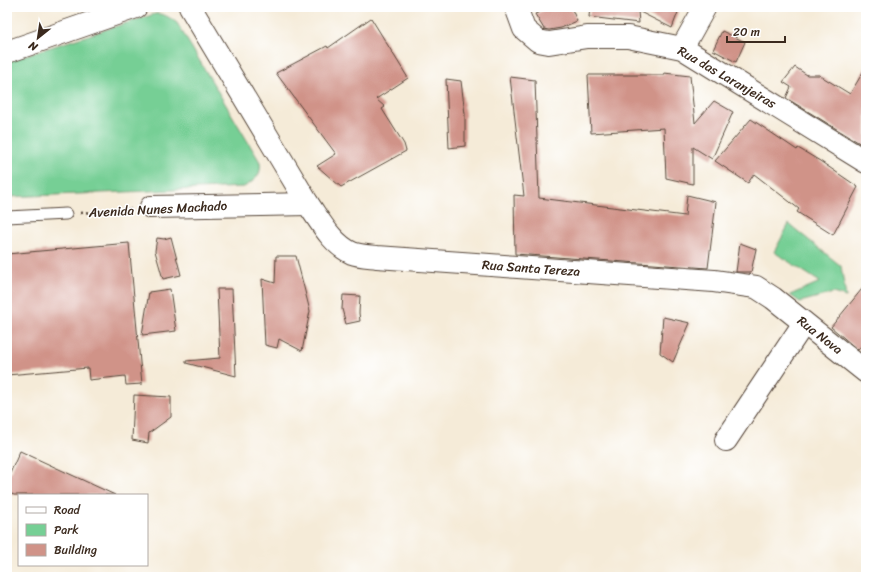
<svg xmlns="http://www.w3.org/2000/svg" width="873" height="584" font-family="Sriracha,sans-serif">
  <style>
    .green { fill: #76cf95; stroke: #587c5a }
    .building { fill: #d09388 }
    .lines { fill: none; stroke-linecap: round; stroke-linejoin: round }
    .service-casing { stroke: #57473a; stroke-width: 13 }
    .minor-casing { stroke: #57473a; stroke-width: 24 }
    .tertiary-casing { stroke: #57473a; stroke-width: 24 }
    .path { stroke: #57473a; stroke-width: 2.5; stroke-dasharray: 3 3; stroke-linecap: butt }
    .service { stroke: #fff; stroke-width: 11 }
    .minor { stroke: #fff; stroke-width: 22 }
    .tertiary { stroke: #fff; stroke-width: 22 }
    .labels { text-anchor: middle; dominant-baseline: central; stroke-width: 3; stroke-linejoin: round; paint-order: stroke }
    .street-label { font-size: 13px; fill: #3b2a1e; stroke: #fff }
  </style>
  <rect width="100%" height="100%" fill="#fff"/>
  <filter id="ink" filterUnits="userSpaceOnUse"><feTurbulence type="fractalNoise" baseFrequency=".025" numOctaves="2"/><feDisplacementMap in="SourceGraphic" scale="8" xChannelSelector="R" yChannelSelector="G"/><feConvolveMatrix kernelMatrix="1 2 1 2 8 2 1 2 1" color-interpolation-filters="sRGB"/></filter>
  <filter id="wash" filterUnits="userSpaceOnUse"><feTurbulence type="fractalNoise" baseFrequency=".012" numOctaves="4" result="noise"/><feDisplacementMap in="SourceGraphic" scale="16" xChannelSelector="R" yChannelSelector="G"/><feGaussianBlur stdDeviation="0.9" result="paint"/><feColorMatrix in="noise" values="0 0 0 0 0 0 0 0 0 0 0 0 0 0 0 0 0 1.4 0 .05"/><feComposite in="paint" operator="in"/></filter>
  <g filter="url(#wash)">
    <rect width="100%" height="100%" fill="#f5ebd8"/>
    <!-- green -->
    <path class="green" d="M155,14C164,13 170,18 177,23L260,162C262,176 255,180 244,187L7,197V61Z
      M789,224L841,266L846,297L833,293L800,302L790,295L820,282L774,252Z"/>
    <g id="blocks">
      <!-- building -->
      <path class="building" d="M551,7H571L577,21L561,28L549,30L544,29L535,14Z
        M590,7H680L672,28L638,11L639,23L589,17Z
        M371,18L408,78L376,99L385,107L382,109L404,144L406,151L341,187L317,166L336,154L276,73L327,46L328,48Z
        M722,31L745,42L736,62L713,50Z
        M795,67L807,75H819L850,94L866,67V147L786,98L791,87L783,82Z
        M664,73L690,76L695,123L714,101L733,112L712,159L693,147V184L666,178L664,128L591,133L588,75H664Z
        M510,77L535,80L539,198L685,216L687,195L716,202L708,268L515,254L514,195L524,196Z
        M446,79L461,81L465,114V146L449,148Z
        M751,119L797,150L798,148L820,161L858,187L833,235L797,212L799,209L754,174L748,183L715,161Z
        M171,237L181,275L163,279L155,251L157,238L164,239Z
        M129,243L142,384L126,385L125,376L89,380L88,368L7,375V254Z
        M740,243L756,249L751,272H736Z
        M276,256H296L310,311L302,351L279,339L277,348L265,345L262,279L275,283Z
        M866,284V340L858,350L831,327Z
        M170,289L176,331L142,335L149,292Z
        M217,289H232L236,376L186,363V361L220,358Z
        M343,295L360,296L359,313L360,321L346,324L342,309Z
        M663,317L690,323L673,362L660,353Z
        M134,395L171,397V417L149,433L148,443L132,440Z
        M20,451L115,495H14L7,492V480Z"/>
    </g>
  </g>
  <g filter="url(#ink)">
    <use href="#blocks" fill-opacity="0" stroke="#57473a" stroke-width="1"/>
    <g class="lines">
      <defs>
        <path id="service" d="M7,217L66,214"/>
        <path id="minor" d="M516,7L524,29L538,41L549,43L587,37H628L682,48L866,162
          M682,48L705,7
          M151,207L308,204
          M726,440L804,323"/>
        <path id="tertiary" d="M190,7L308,204C320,221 332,244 352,253C360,256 369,256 377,257L714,281L756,287L773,298L866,372
          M7,52L136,7"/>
      </defs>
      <!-- service casing -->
      <use href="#service" class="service-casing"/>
      <!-- minor casing -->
      <use href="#minor" class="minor-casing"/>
      <!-- tertiary casing -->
      <use href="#tertiary" class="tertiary-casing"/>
      <!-- path -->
      <path class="path" d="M80,213L131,209"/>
      <!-- service -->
      <use href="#service" class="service"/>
      <!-- minor -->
      <use href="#minor" class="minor"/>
      <!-- tertiary -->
      <use href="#tertiary" class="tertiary"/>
    </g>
  </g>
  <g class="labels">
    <!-- street labels -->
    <g class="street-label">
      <text transform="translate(727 77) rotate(30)">Rua das Laranjeiras</text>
      <text transform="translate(158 209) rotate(-3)">Avenida Nunes Machado</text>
      <text transform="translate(531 268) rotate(4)">Rua Santa Tereza</text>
      <text transform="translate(820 335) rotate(38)">Rua Nova</text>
    </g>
  </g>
  <!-- margin -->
  <rect width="873" height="584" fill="none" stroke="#fff" stroke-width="24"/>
  <!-- legend -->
  <rect x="18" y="494" width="130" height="72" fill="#ffffff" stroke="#b1aaa5"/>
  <rect x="26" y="507" width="20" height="6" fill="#ffffff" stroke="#b1aaa5"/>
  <text x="54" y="514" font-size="12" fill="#3b2a1e">Road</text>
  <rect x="26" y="524" width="20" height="12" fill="#76cf95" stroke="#b1aaa5"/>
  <text x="54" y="534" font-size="12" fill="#3b2a1e">Park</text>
  <rect x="26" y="544" width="20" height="12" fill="#d09388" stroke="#b1aaa5"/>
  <text x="54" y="554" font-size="12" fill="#3b2a1e">Building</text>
  <!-- north arrow -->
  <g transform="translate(38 38) rotate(210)" stroke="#ffffff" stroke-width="3" paint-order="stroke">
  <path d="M0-3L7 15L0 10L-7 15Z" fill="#3b2a1e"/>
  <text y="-6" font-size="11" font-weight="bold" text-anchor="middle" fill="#3b2a1e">N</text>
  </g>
  <!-- scale -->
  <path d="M727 36v6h58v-6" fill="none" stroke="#3b2a1e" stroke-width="2"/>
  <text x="733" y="36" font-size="12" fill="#3b2a1e" stroke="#ffffff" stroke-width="3" paint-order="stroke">20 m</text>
</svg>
